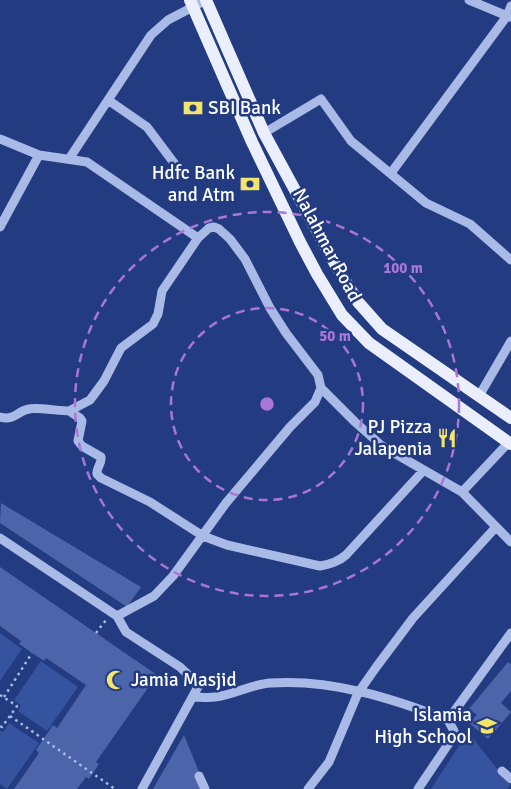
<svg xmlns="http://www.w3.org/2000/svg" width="511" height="789" font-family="Signika,sans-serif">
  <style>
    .green { fill: #36539f }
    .building { fill: #4b64aa }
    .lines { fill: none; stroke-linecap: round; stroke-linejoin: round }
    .path { stroke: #a9bae7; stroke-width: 2.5; stroke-dasharray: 2.5 4; stroke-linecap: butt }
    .minor { stroke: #a9bae7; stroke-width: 9 }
    .major { stroke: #ebeffd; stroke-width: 12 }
    .ring { fill: none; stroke: #a976d5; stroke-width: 2.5; stroke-dasharray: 9 6 }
    .labels { text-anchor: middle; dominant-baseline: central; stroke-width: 5; stroke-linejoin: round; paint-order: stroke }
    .poi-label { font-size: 19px; fill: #fff; stroke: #223b81; text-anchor: end }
    .street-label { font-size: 19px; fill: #fff; stroke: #223b81 }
    .centre { fill: #a976d5; stroke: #223b81; stroke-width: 2.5 }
    .ring-label { font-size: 15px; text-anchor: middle; font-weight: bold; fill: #a976d5; stroke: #223b81; stroke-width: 5; stroke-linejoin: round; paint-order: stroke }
  </style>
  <rect width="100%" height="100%" fill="#223b81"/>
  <!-- green -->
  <path class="green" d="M0,633L22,649L0,681Z
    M41,661L78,687L47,731L18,711L21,705L14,700Z
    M9,723L39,743L7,789L0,784V731L3,732Z
    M468,732L510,785L507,789H431Z"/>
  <!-- building -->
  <path class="building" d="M1,503L141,587L127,607L0,523Z
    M0,567L157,675L96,762L99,764L89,779L86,777L77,789H14L39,753L36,750L53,725L57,728L86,685L46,658L44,661L19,644L21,641L0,626Z
    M508,662L511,664V691L501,703L511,712L488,739L469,723L477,715L469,709Z
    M184,735L206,789H153Z"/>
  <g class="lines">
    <!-- path -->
    <path class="path" d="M96,633L106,620
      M0,695L17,706L2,727L0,726
      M4,697L32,653
      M10,716L115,789"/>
    <!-- minor -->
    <path class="minor" d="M469,0L510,17
      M108,100L147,127L177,167
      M264,133L321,99L351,141L426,203L470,224L511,260
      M0,139L39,155L87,162L198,238
      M69,159L151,35L168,20L206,0
      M391,173L507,16L511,6
      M0,227L39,155
      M479,396L511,341
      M0,417C15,421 17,411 29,409C35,407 60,411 69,411
      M423,471L346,555C338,562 330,564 320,566L227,545L203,536L150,502L101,478L97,474C96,468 102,464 101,457L82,446L78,441L82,421L80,418L69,411L90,400L104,381L121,348L153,324L158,314L162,291L198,238L209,228L214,227L219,229L230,239L245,259L270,308L286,333L318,375L321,388L355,422L382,446L462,492L509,442
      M462,492L511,542
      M0,538L117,616L126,632L180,667L199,685L142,789
      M117,616L154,596L173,576L226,503L290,427L315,402L321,388
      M193,697C200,697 208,698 215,697C234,695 251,684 271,683C331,679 392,698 448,720
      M502,771L511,779
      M199,776L205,789
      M308,789L329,762L358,693L377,666L413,618L496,527
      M418,789L453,737L454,731L448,720L511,633"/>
    <!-- major -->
    <path class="major" d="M190,0L252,142L300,242L317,274L342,315L369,343L511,444
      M206,0L264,133L335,264L358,302L382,329L511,418"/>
  </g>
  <!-- distance rings -->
  <g class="ring">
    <circle cx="267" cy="404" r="96"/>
    <circle cx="267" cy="404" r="192"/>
  </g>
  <!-- icons -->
  <defs>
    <symbol id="bank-bare" viewBox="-9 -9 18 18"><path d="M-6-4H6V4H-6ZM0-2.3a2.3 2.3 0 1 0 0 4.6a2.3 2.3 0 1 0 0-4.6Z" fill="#f3e46b" stroke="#223b81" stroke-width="2.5" paint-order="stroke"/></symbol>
    <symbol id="restaurant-bare" viewBox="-9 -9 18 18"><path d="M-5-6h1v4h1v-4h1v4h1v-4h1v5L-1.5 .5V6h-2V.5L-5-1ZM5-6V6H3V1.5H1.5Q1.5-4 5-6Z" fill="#f3e46b" stroke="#223b81" stroke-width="2.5" paint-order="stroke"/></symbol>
    <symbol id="mosque-bare" viewBox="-9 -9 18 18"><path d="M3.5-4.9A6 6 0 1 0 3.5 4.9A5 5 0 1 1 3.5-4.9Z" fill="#f3e46b" stroke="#223b81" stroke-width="2.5" paint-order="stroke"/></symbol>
    <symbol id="school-bare" viewBox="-9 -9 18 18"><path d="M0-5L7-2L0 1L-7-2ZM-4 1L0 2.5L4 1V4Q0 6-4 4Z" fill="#f3e46b" stroke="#223b81" stroke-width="2.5" paint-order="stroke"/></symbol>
  </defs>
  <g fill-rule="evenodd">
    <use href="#bank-bare" x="179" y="94" width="28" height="28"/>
    <use href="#bank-bare" x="236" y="170" width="28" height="28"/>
    <use href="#restaurant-bare" x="433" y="424" width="28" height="28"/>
    <use href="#mosque-bare" x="102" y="666" width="28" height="28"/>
    <use href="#school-bare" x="473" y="712" width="28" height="28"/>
  </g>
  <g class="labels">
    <!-- poi labels -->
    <g class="poi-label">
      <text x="208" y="108" text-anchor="start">SBI Bank</text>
      <text x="235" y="173">Hdfc Bank<tspan x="235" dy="22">and Atm</tspan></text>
      <text x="432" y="427">PJ Pizza<tspan x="432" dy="22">Jalapenia</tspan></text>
      <text x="131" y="680" text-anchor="start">Jamia Masjid</text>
      <text x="472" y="715">Islamia<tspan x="472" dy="22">High School</tspan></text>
    </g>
    <!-- street labels -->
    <g class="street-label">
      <text transform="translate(327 245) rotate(62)">Nalahmar Road</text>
    </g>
  </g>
  <circle cx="267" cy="404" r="8" class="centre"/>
  <g class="ring-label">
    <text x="403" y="273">100 m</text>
    <text x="335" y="341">50 m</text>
  </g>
</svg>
